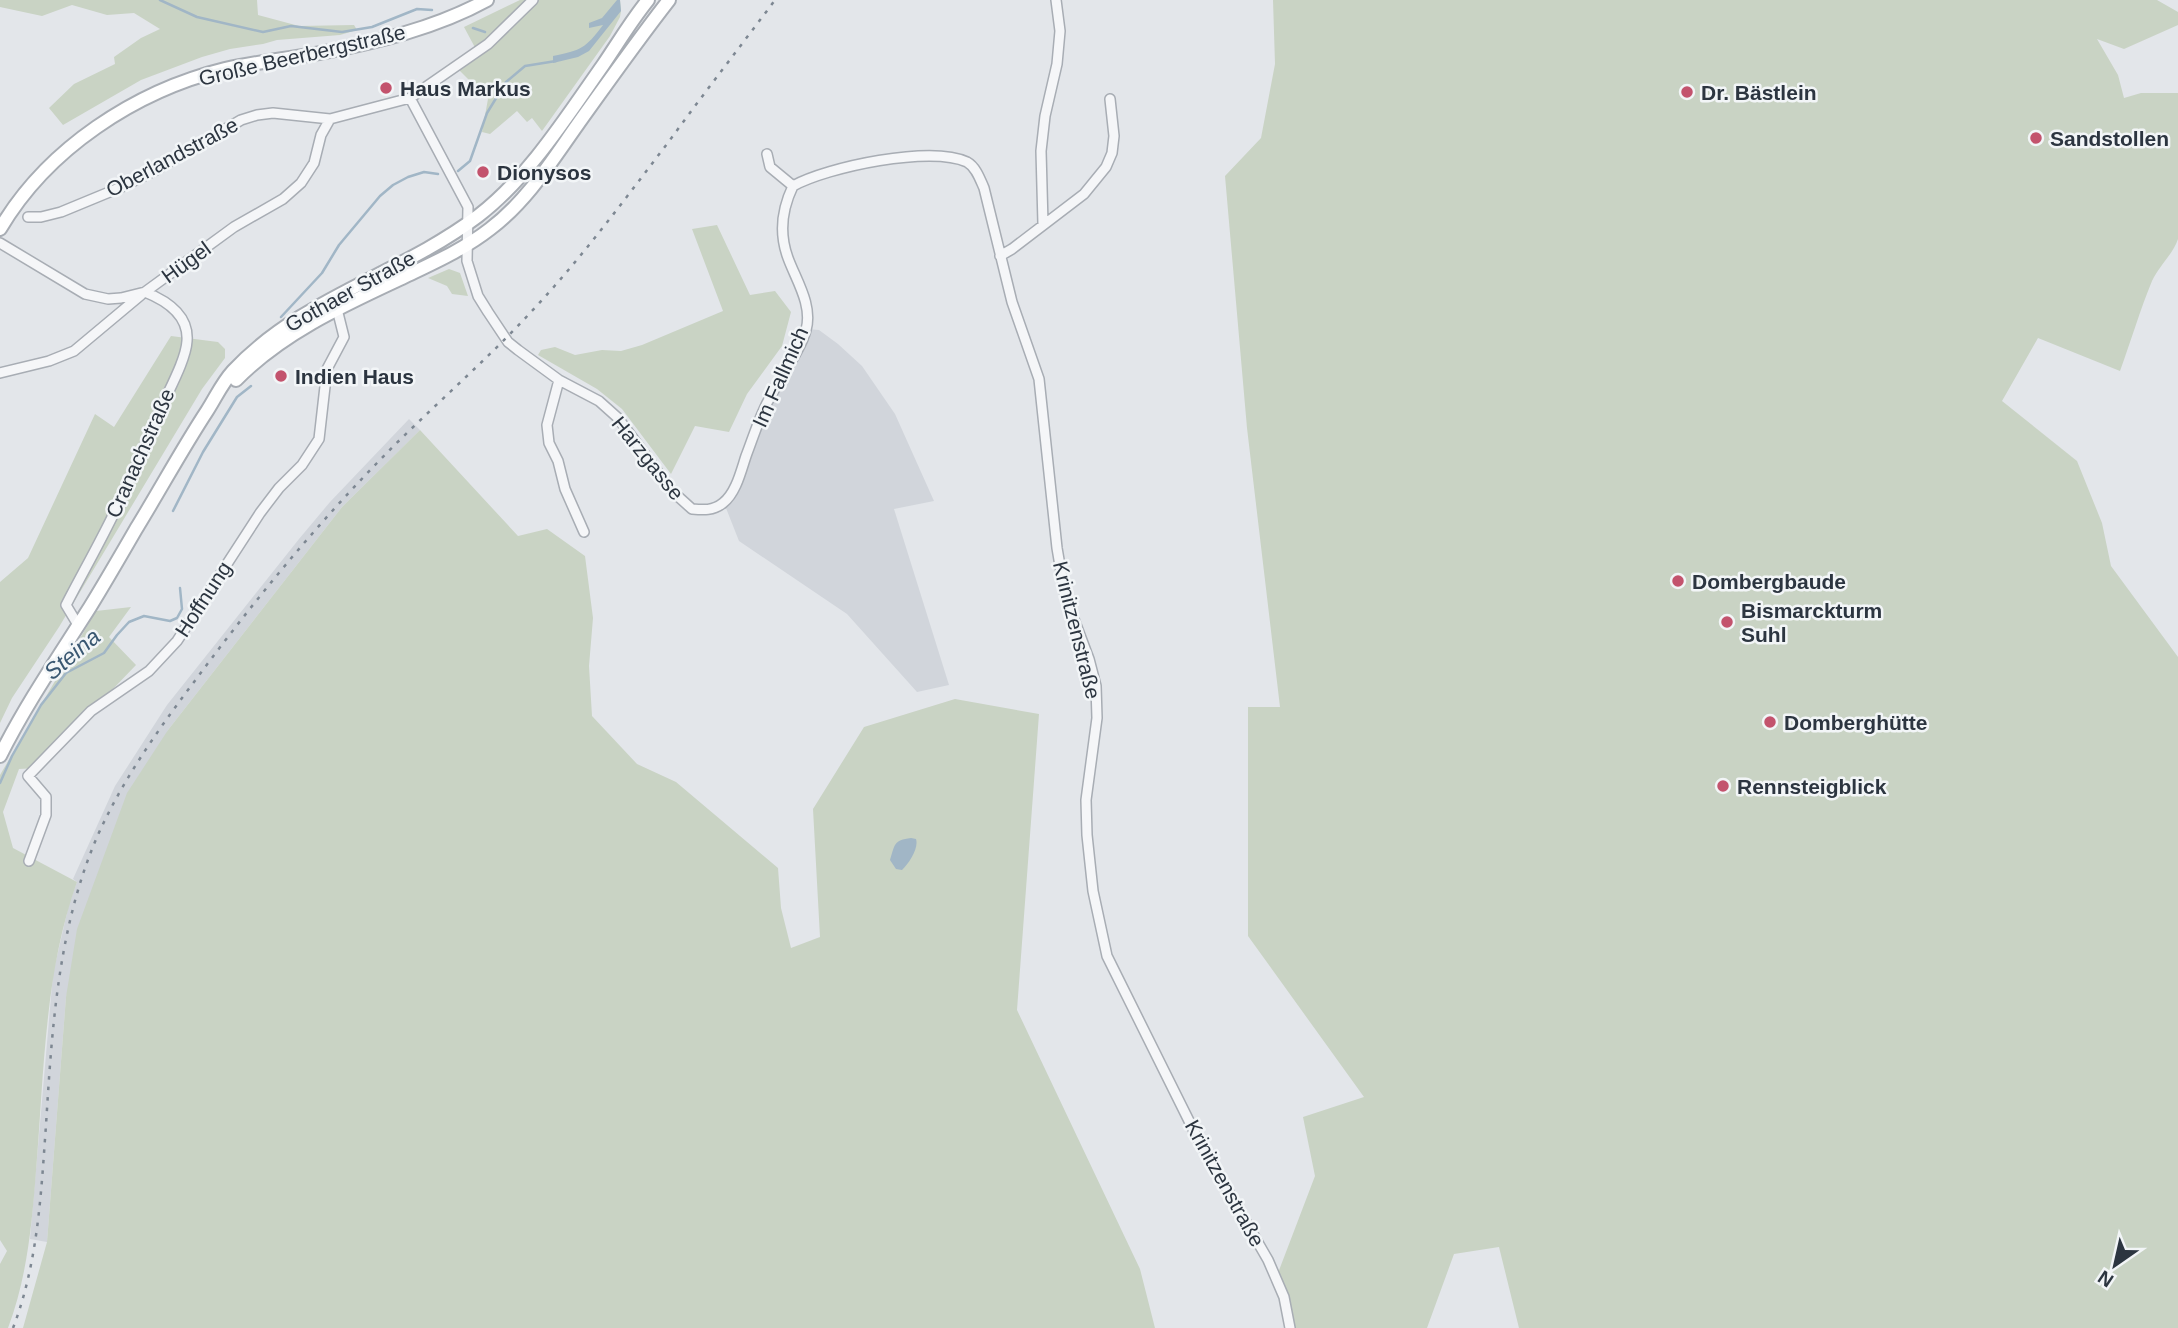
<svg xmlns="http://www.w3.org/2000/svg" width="2178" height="1328" font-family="Helvetica,sans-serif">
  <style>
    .built { fill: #d1d5db }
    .green { fill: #c9d3c4 }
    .water { fill: #a1b6c6 }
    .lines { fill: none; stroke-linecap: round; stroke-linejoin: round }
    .stream { stroke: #a1b6c6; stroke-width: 2.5 }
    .street-casing { stroke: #a8adb4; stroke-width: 12 }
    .secondary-casing { stroke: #a8adb4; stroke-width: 16 }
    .street { stroke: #f5f6f8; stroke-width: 9 }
    .secondary { stroke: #fff; stroke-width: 12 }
    .rail { stroke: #7d8792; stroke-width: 2.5; stroke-dasharray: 3.5 7; stroke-linecap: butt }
    .poi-dot { fill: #c3536d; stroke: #f2f5f7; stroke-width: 2.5 }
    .labels { text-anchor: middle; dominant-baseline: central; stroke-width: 5; stroke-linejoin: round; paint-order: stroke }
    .street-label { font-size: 21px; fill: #2c3540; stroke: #f2f5f7 }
    .poi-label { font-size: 21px; font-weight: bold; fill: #2c3540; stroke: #f2f5f7; text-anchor: start }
    .water-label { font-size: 23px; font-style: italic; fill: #395771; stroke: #f2f5f7 }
  </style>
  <rect width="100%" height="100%" fill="#e3e6ea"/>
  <!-- built -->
  <path class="built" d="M807,329L819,330L838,344L862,366L895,414L934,501L894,509L949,685L917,692L847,614L739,541L724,503L756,428Z
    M409,419L420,430L342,507L168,730L66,997L47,1242L30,1239L53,974L69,904L77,882L73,879L115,786L167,705L299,539L330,502Z"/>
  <!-- green -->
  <path class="green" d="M0,0H257L258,15L299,26L354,25L357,30L340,35L277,40L263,44L230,49L202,57L141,80L63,125L49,108L74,84L115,64L114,57L141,38L160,29L134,13L107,15L72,5L42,16L0,7Z
    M520,0H620L621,11L620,17L610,36L542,131L532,118L527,122L517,111L490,134L482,132L488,99L458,69L479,55L464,27Z
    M1273,0H2157L2178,12V25L2124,49L2097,39L2118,75L2124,98L2141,93H2178V239C2173,254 2159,266 2152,281C2140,310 2131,341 2120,371L2038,338L2002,401L2077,461L2102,523L2111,566L2178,657V1328H1519L1499,1247L1454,1254L1427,1328H1294L1288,1296L1278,1273L1315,1176L1303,1117L1364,1097L1248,936V707H1280L1247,428L1225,176L1261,138L1275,64Z
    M717,225L750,295L775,291L791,312L782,346L747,394L729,432L695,426L671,474L622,409L597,389L538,355L541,350L555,347L575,355L602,350L621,351L642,345L723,311L692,229Z
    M449,269L460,273L468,296L452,294L447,286L428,278Z
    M171,336L218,342L225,349V358L202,389L59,627L12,698L0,723V582L28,558L95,414L114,427Z
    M420,430L518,536L547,529L585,556L593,618L589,666L592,716L637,764L676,782L778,868L781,908L791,948L820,937L813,809L864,727L955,699L1039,714L1017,1010L1140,1269L1155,1328H23L47,1242L66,997L77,929L127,793L168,730L342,507Z
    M131,607L109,637L136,665L37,768L19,769L3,812L13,848L77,882C44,974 44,1075 36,1171C32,1224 27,1278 8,1328H0V1264L7,1251L0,1240V775L96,611Z"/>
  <!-- water -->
  <path class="water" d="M617,0H620L621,11L589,51L578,57L553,63V56C581,50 585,49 603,25L589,28V23L602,18Z
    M911,838L916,839C919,848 909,863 902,870L896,869L890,860C895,845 893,840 911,838Z"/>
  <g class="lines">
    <!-- stream -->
    <path class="stream" d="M160,0L197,17L263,32L291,26L342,32L372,27L417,9L432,10
      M473,28L485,32
      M458,171L470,161L487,113L506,82L525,66L556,61
      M281,317L322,273L339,245L380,196L393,185L408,177L424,172L438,174
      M173,511L203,452L237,397L251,386
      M0,783L12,756L41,705L66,673L104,653L117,635L129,622L144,616L170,621L177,618L182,609L180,588"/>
    <defs>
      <path id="street" d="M410,98L468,207L467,261L478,296L488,312L508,342L518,350L559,380L599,401L618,418L672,491L692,509C703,510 713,511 723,503C736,493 741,471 746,456C753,438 759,418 768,401C778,381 801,350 806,330C813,305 796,280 788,258C779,234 782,209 793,186
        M767,154L770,167L793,186
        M793,186C827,167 931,145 967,162C976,167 980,179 984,188L1012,302L1039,379L1057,548L1065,595L1089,659L1096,686L1097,718L1086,800L1087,835L1093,891L1107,956L1196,1135L1268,1260L1284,1297L1290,1328
        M28,217H41L61,212L124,186L154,171L241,120L257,115L273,113L330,119L410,98L488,44L533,0
        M1043,224L1041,151L1045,116L1057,64L1060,31L1056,0
        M0,243L85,294L108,299L121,298L145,292L234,227L283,199L301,183L314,163L321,135L330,119
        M1000,256L1012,249L1084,194L1106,167L1112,153L1114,136L1110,99
        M0,373L49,361L74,351L141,295
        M559,380L547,425L549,443L558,461L565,489L584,532
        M78,625L66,605C83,572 102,539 118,505C134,472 147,439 162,406C170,388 186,359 187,341C189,314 165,300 145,292
        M29,861L46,815V797L28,776L91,711L149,671L177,641L260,513L279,488L302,465L319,439L327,369L344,337L336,305"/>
      <path id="secondary" d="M0,229C47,149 135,91 225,69C256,62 288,59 320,53C377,42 436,28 487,0
        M236,380C282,333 344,305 402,278C433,263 463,250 490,229C527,201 551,162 578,124C608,82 637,41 669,0
        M0,756C26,704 59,656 90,607C106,581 121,555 136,529C160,490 182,449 207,411C216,397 222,383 233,371C301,298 400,275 478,216C528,178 567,116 603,65C618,43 631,21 648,0"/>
    </defs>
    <!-- street casing -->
    <use href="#street" class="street-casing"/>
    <!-- secondary casing -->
    <use href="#secondary" class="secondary-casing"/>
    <!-- street -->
    <use href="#street" class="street"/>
    <!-- secondary -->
    <use href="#secondary" class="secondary"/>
    <!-- rail -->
    <path class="rail" d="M13,1328C38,1263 41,1194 46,1125C52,1028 58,928 97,837C122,781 157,731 194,682C250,606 311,531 377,463C426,412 482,365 530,313C581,259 625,199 670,140C704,93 740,47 775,0"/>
  </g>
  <!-- markers -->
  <g class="poi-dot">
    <circle cx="386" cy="88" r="7"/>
    <circle cx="1687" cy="92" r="7"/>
    <circle cx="2036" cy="138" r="7"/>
    <circle cx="483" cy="172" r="7"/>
    <circle cx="281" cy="376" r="7"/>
    <circle cx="1678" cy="581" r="7"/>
    <circle cx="1727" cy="622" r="7"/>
    <circle cx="1770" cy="722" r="7"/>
    <circle cx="1723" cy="786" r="7"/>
  </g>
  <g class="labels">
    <!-- street labels -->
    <g class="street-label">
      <text transform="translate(302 55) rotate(-13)">Große Beerbergstraße</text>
      <text transform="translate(172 157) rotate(-28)">Oberlandstraße</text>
      <text transform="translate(186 262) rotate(-36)">Hügel</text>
      <text transform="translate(350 291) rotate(-29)">Gothaer Straße</text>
      <text transform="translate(780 377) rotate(-66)">Im Fallmich</text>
      <text transform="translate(140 453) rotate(-66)">Cranachstraße</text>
      <text transform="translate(648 458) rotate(51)">Harzgasse</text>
      <text transform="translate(203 599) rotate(-57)">Hoffnung</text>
      <text transform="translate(1077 630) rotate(76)">Krinitzenstraße</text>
      <text transform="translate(1225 1183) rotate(61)">Krinitzenstraße</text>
    </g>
    <!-- poi labels -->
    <g class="poi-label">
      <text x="400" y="88">Haus Markus</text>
      <text x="1701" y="92">Dr. Bästlein</text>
      <text x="2050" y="138">Sandstollen</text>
      <text x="497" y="172">Dionysos</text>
      <text x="295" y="376">Indien Haus</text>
      <text x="1692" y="581">Dombergbaude</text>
      <text x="1741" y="610">Bismarckturm<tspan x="1741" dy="24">Suhl</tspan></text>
      <text x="1784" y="722">Domberghütte</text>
      <text x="1737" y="786">Rennsteigblick</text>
    </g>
    <!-- water labels -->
    <g class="water-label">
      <text transform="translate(72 654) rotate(-40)">Steina</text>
    </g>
  </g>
  <!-- north arrow -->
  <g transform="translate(2115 1265) rotate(214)" stroke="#f2f5f7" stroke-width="5" paint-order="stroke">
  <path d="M0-5L12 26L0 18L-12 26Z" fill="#2c3540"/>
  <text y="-10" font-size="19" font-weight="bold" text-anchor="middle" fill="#2c3540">N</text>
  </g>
</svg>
